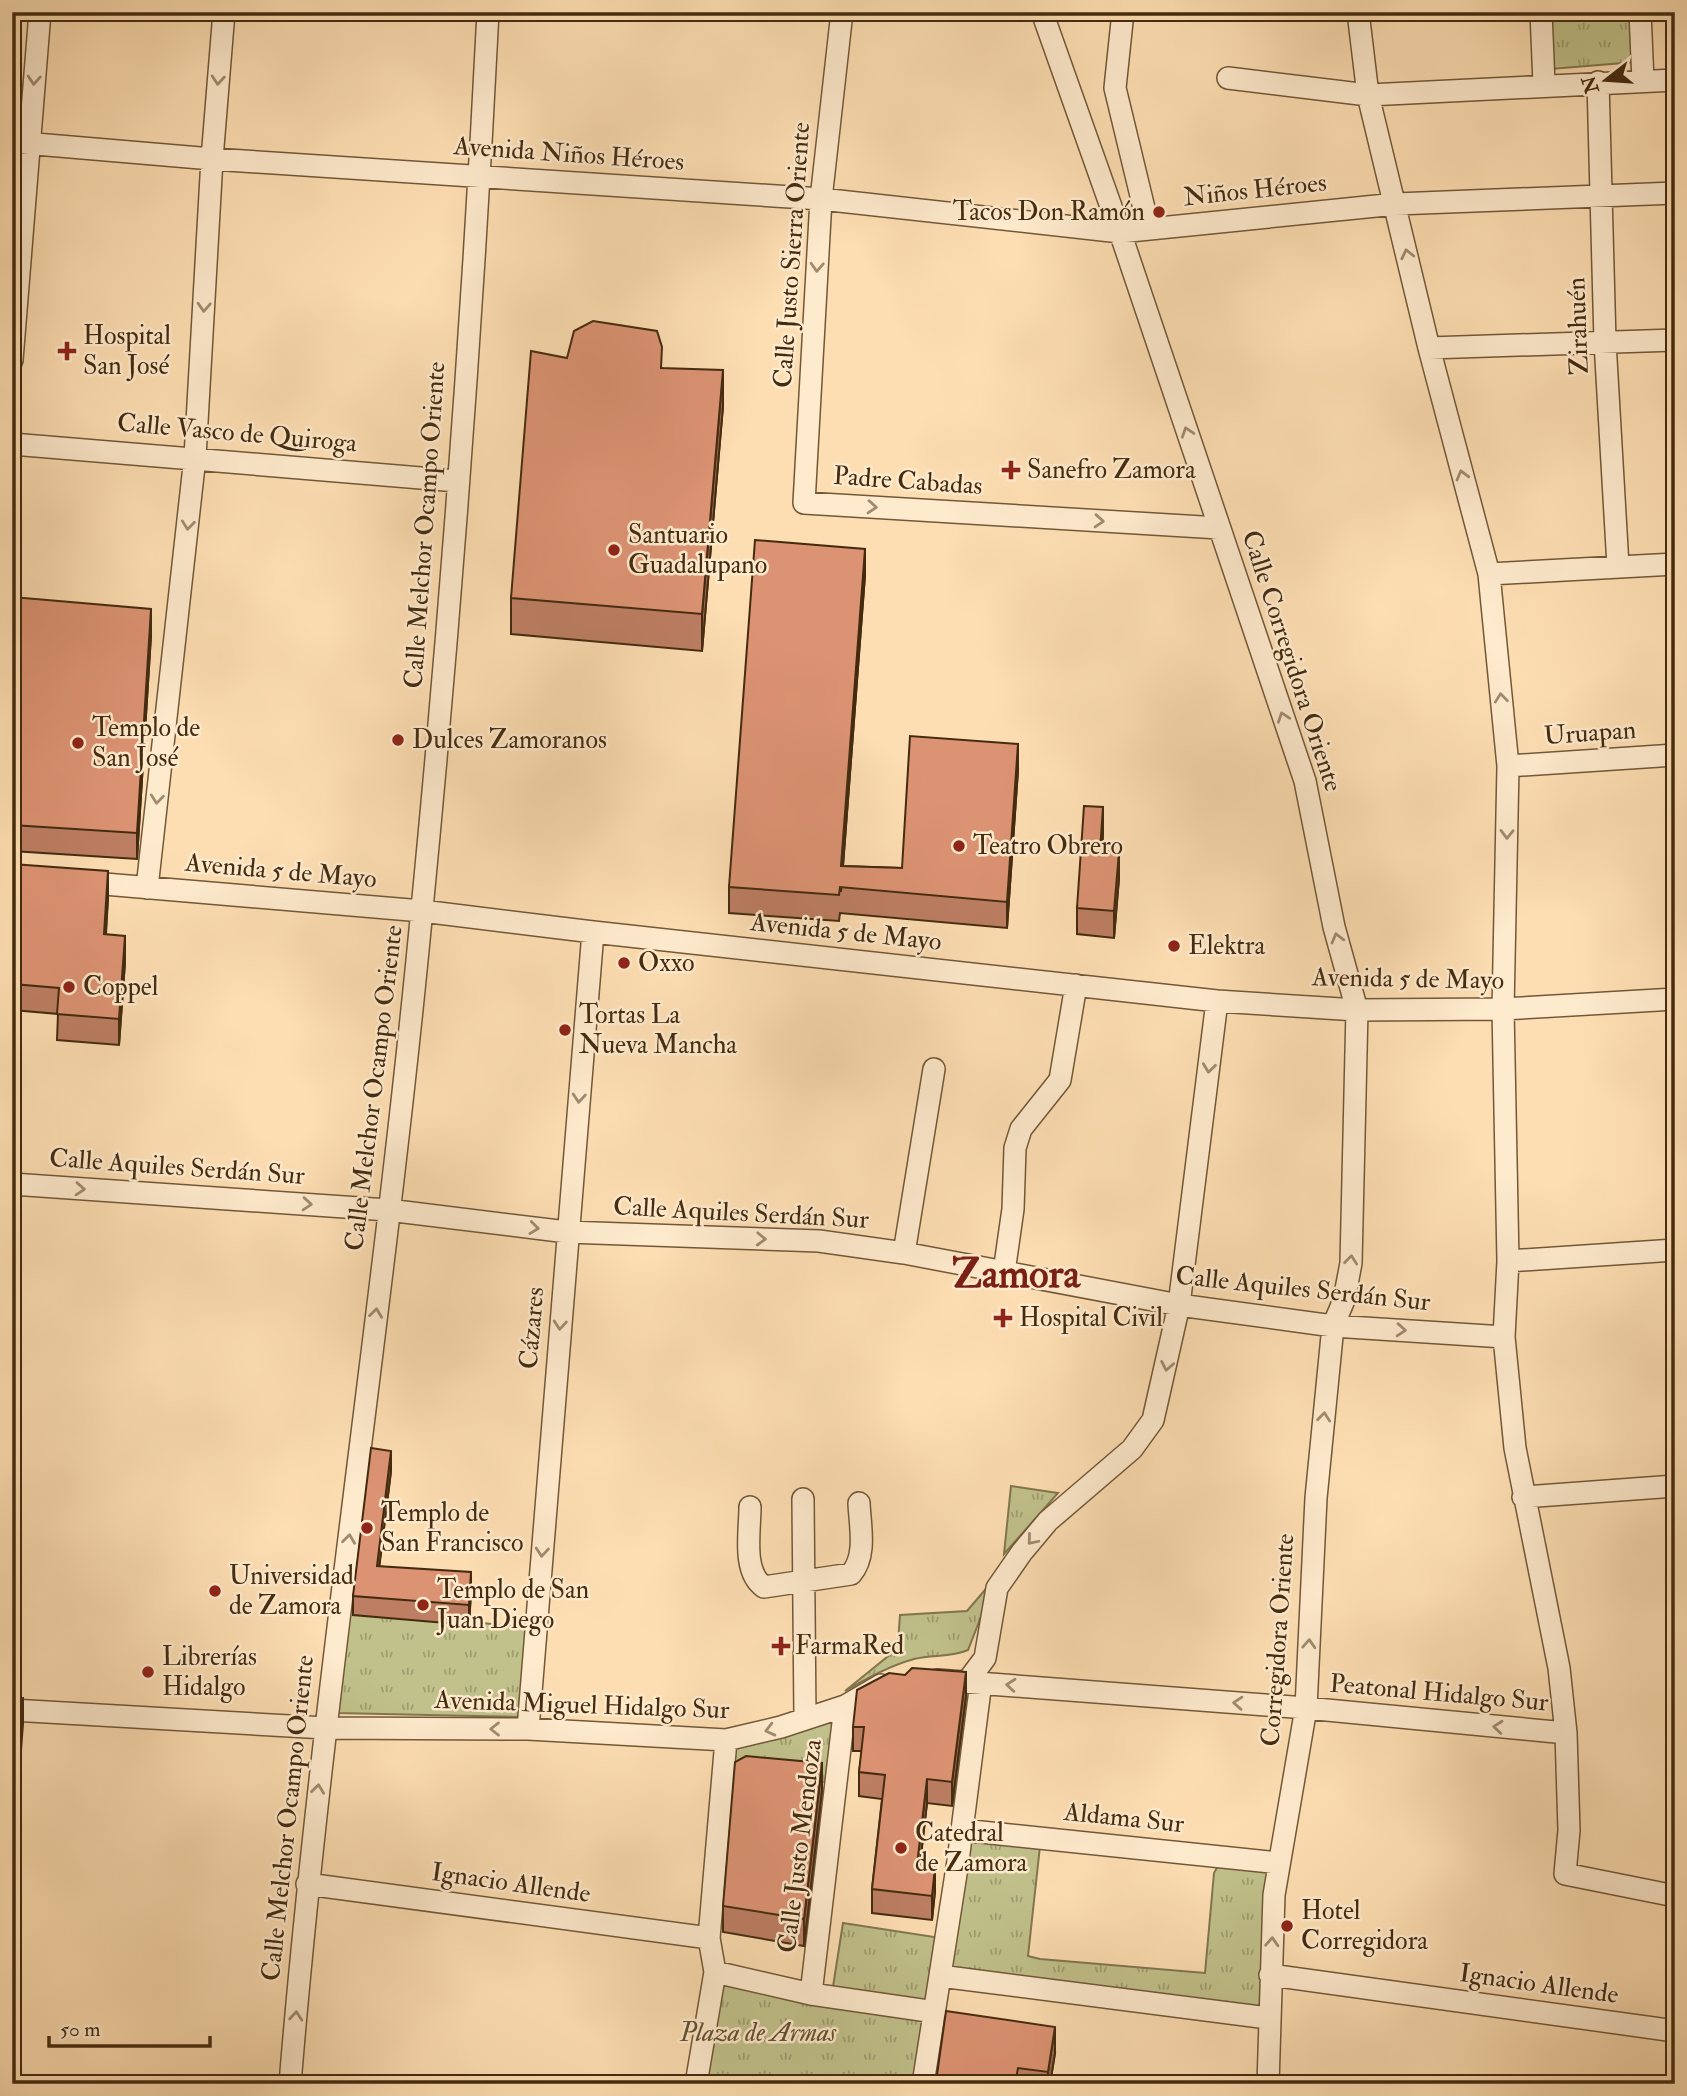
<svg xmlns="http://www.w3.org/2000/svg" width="1687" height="2096" font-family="'IM FELL Double Pica',serif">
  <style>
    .park { fill: url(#park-tufts); stroke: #82764e; stroke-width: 2 }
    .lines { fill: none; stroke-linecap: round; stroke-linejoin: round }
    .minor-casing { stroke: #725838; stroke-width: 24 }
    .minor { stroke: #feeacd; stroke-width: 21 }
    .wall { fill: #bd7e63; stroke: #442b10; stroke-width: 2 }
    .shaded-wall { fill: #9a6750; stroke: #442b10; stroke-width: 2 }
    .building { fill: #dc9373; stroke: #442b10; stroke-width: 2 }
    .oneway { stroke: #a18a6e }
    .poi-dot { fill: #8f2418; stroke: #feeacd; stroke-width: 2.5 }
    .labels { text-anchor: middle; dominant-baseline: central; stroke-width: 5; stroke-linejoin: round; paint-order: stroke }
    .street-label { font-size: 26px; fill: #442b10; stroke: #feeacd }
    .poi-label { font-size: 26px; fill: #442b10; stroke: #feeacd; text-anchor: start }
    .park-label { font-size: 26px; font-style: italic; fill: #63502f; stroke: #feeacd }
    .town-label { font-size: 40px; font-weight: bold; fill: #7a1f14; stroke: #feeacd }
  </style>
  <defs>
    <pattern id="park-tufts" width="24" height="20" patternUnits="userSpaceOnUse" patternTransform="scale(1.75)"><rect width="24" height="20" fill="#c1c18b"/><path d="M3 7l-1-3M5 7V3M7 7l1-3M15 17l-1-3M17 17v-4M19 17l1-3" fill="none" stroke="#9e9d70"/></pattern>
  </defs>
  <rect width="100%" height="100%" fill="#fddeb2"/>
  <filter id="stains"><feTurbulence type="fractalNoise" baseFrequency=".00286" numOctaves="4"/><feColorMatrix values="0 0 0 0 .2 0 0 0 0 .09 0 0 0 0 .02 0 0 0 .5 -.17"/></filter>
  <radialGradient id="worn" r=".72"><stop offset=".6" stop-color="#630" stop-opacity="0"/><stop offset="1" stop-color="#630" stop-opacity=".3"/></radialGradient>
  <!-- park -->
  <path class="park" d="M1551,12H1634L1635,62L1551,69Z
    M1011,1486L1058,1493L1004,1554Z
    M997,1576L968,1650C950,1658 933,1654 914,1659C889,1666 868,1678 845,1691L892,1653L898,1642L900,1615L967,1611Z
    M348,1608L528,1628L521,1717L337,1713Z
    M845,1706L836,1783L724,1772L726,1740Z
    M969,1831L1041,1837L1028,1956L1040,1959L1205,1973L1214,1873L1223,1857L1279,1863L1260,2017L946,1977Z
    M843,1923L941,1938L935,2012L922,2084H696L715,1972L832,1993Z"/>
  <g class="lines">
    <defs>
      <path id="minor" d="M842,12L821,199L804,503L1219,528
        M1042,12L1120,232L1305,781L1334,927L1357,1010L1351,1263L1344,1300L1333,1326L1316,1498L1306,1708L1274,1895L1268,2084
        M1123,12L1115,88L1149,229
        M1358,12L1368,95L1429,348L1489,574L1508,766L1503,1009L1508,1261L1504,1337L1515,1448L1559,1668L1566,1733L1569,1830L1565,1874L1675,1896
        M1541,12L1544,84
        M1640,12L1643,81
        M1228,78L1368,95L1675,80
        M1598,82L1605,342L1618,566
        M12,142L212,159L821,199L1120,232L1396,204L1675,193
        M1429,348L1675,340
        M12,360L40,12
        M12,444L457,481
        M1489,574L1675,564
        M1508,766L1675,755
        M81,882L422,911L593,932L1217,1001L1357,1010L1503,1009L1675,999
        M147,888L195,457L212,159L224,12
        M12,1184L388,1210L567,1232L819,1241L904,1253L1179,1305L1333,1326L1504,1337
        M904,1253L934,1069
        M1508,1261L1675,1250
        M1004,1272L1013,1209L1015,1148L1021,1129L1060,1080L1076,985
        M1523,1497L1675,1486
        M803,1499L805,1719
        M750,1507C750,1531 742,1572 764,1587L851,1574C867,1556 860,1526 859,1503
        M937,1680L1306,1708L1566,1733
        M967,1682L985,1658L997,1588L1022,1552L1048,1521L1132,1449L1153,1420L1179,1305L1217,1001
        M12,1710L325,1728L528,1729L726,1740L781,1727L845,1706L881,1685
        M528,1729L593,932
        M962,1830L1279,1863
        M307,1884L709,1938
        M715,1972L811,1994L935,2012
        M1270,1975L1675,2031
        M940,1976L1268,2018
        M811,1994L845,1706
        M290,2084C322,1691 385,1302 422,909C451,611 473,311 488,12
        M696,2084L715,1972L709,1938L726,1740
        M923,2084L958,1861L981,1682"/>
    </defs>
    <!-- minor casing -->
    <use href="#minor" class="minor-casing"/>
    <!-- minor -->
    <use href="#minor" class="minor"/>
  </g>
  <!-- wall -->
  <path class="wall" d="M567,358L662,368L723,406L702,651L511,634V598Z
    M865,575L843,866L902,868L1018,770L1007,928L840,913L839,921L729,913V887Z
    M12,597L151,635L137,859L12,851Z
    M1103,833L1102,851L1119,878L1114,938L1077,934V908Z
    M12,864L108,897L106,934L125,962L119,1045L57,1040L58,1014L13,1010L15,963H12Z
    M391,1471L379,1567L471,1592L469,1625L353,1615V1596Z
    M966,1696L952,1806L927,1803L920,1865L935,1891L932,1920L872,1913V1889L882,1799L859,1796V1772L862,1751H853V1727Z
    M822,1790L804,1946L723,1932V1906Z
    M1055,2053L1050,2084H937V2075Z"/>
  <!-- shaded-wall -->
  <path class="shaded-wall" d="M723,370V406L702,651V614Z
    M865,549V575L841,892V866Z
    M151,609V635L137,859V833Z
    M1018,744V770L1007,928V902Z
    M1103,807V833L1100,877V851Z
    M1119,852V878L1114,938V911Z
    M108,871V897L104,960V934Z
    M125,936V962L119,1045V1019Z
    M391,1451V1471L377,1586V1566Z
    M471,1572V1592L469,1625V1605Z
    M966,1672V1696L952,1806V1782Z
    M23,1698V1724L12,1866V1839Z
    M822,1763V1790L804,1946V1919Z
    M927,1779V1803L917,1889V1865Z
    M935,1867V1891L932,1920V1896Z
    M1055,2027V2053L1050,2084H1048V2072Z"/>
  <!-- building -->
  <path class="building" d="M593,321L657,331L662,347L661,368L723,370L702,614L511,598L531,351L567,358L574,331Z
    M755,540L865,549L841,866L902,868L910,736L1018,744L1007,902L840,887L839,895L729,887Z
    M12,597L151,609L137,833L12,825Z
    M1084,806L1103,807L1100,851L1119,852L1114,911L1077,908Z
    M12,864L108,871L104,934L125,936L119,1019L57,1014L59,988L13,984L16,937H12Z
    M371,1448L391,1451L377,1566L471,1572L469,1605L353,1596Z
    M912,1668L966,1672L952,1782L927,1779L917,1865L935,1867L932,1896L872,1889L885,1775L859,1772L864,1727H853L857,1690L889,1673L905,1675Z
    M12,1696L23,1698L12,1839Z
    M746,1756L822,1763L804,1919L723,1906L735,1762Z
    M946,2011L1055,2027L1048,2072L1018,2068L1015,2084H994L937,2075Z"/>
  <!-- one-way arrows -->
  <defs><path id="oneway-chevron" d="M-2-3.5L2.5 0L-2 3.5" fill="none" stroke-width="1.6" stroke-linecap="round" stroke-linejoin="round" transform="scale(1.75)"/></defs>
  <g class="oneway">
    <use href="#oneway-chevron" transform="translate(34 80) rotate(94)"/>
    <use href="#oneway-chevron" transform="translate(218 80) rotate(95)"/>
    <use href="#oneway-chevron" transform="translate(1407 254) rotate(-103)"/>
    <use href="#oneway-chevron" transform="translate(817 267) rotate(93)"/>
    <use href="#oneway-chevron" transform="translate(204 307) rotate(93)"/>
    <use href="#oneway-chevron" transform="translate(1187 432) rotate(-108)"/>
    <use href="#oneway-chevron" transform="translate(1462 475) rotate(-105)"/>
    <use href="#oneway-chevron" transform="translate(872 507) rotate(4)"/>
    <use href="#oneway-chevron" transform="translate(1099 521) rotate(4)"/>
    <use href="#oneway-chevron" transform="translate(188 525) rotate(96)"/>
    <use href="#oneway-chevron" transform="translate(1501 698) rotate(-96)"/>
    <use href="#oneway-chevron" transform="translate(1283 717) rotate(-109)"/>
    <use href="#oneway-chevron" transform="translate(157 799) rotate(96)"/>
    <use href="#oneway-chevron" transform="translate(1507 834) rotate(91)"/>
    <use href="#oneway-chevron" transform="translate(1337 938) rotate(-105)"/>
    <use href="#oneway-chevron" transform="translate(1209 1068) rotate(97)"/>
    <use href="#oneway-chevron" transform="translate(579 1098) rotate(95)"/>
    <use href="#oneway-chevron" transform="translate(80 1189) rotate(4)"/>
    <use href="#oneway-chevron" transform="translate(307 1204) rotate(4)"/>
    <use href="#oneway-chevron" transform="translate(534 1228) rotate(7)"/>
    <use href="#oneway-chevron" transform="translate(761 1239) rotate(2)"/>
    <use href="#oneway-chevron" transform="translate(1351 1260) rotate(-84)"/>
    <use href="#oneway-chevron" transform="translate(376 1313) rotate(-83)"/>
    <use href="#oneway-chevron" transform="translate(560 1325) rotate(95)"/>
    <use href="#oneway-chevron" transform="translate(1401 1330) rotate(4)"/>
    <use href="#oneway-chevron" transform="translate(1167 1366) rotate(101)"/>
    <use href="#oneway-chevron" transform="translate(1324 1417) rotate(-84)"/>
    <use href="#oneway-chevron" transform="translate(349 1539) rotate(-83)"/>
    <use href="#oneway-chevron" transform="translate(1032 1540) rotate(130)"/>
    <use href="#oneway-chevron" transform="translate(542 1552) rotate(95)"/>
    <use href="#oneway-chevron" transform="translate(1309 1644) rotate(-87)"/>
    <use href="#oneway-chevron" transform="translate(1011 1685) rotate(-175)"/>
    <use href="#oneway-chevron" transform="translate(1238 1703) rotate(-176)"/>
    <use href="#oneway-chevron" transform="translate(1498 1727) rotate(-175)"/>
    <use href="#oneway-chevron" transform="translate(495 1729) rotate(-180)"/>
    <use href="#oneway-chevron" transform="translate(770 1730) rotate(166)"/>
    <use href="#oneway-chevron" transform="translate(318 1789) rotate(-83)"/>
    <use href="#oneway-chevron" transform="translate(1272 1942) rotate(-87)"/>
    <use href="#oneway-chevron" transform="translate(296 2016) rotate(-85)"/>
  </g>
  <!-- markers -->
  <g class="poi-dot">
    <circle cx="1159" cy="212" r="7"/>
    <path d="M63.5 340.5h7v7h7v7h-7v7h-7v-7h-7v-7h7z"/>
    <path d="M1007.5 459.5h7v7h7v7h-7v7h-7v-7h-7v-7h7z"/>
    <circle cx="614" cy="550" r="7"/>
    <circle cx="398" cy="740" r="7"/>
    <circle cx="78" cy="743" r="7"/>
    <circle cx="959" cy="846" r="7"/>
    <circle cx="1174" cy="946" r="7"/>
    <circle cx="624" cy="963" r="7"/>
    <circle cx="69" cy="987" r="7"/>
    <circle cx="565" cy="1030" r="7"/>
    <path d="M999.5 1307.5h7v7h7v7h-7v7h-7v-7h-7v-7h7z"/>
    <circle cx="367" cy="1528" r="7"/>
    <circle cx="215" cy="1591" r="7"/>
    <circle cx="423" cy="1605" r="7"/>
    <path d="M777.5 1635.5h7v7h7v7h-7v7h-7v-7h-7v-7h7z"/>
    <circle cx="148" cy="1672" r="7"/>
    <circle cx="901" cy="1848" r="7"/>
    <circle cx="1287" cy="1926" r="7"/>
  </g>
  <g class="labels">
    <!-- street labels -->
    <g class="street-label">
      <text transform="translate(569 154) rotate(4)">Avenida Niños Héroes</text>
      <text transform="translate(1255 190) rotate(-6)">Niños Héroes</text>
      <text transform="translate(792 255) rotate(-86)">Calle Justo Sierra Oriente</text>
      <text transform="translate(1578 326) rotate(-92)">Zirahuén</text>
      <text transform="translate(237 433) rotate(5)">Calle Vasco de Quiroga</text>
      <text transform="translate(908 481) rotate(4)">Padre Cabadas</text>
      <text transform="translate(425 525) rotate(-86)">Calle Melchor Ocampo Oriente</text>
      <text transform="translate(1292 661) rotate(72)">Calle Corregidora Oriente</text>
      <text transform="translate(1590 733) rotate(-4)">Uruapan</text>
      <text transform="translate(281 871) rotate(5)">Avenida 5 de Mayo</text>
      <text transform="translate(846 932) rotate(6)">Avenida 5 de Mayo</text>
      <text transform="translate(1408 979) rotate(1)">Avenida 5 de Mayo</text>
      <text transform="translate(374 1088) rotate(-83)">Calle Melchor Ocampo Oriente</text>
      <text transform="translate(177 1167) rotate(4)">Calle Aquiles Serdán Sur</text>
      <text transform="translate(741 1213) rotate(3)">Calle Aquiles Serdán Sur</text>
      <text transform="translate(1303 1289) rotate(6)">Calle Aquiles Serdán Sur</text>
      <text transform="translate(532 1328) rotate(-85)">Cázares</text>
      <text transform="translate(1278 1640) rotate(-86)">Corregidora Oriente</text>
      <text transform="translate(1439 1693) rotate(5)">Peatonal Hidalgo Sur</text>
      <text transform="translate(582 1705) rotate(2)">Avenida Miguel Hidalgo Sur</text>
      <text transform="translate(288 1818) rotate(-84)">Calle Melchor Ocampo Oriente</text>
      <text transform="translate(1124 1818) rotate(6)">Aldama Sur</text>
      <text transform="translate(800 1846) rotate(-83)">Calle Justo Mendoza</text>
      <text transform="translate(511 1883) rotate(8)">Ignacio Allende</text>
      <text transform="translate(1539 1984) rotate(8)">Ignacio Allende</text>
    </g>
    <!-- poi labels -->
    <g class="poi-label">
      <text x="1145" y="212" text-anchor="end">Tacos Don Ramón</text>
      <text x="83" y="336">Hospital<tspan x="83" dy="30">San José</tspan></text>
      <text x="1027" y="470">Sanefro Zamora</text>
      <text x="628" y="535">Santuario<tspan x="628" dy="30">Guadalupano</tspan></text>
      <text x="92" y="728">Templo de<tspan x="92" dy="30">San José</tspan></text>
      <text x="412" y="740">Dulces Zamoranos</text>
      <text x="973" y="846">Teatro Obrero</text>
      <text x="1188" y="946">Elektra</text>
      <text x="638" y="963">Oxxo</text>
      <text x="83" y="987">Coppel</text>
      <text x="579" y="1015">Tortas La<tspan x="579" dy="30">Nueva Mancha</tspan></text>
      <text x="1019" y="1318">Hospital Civil</text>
      <text x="381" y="1513">Templo de<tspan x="381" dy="30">San Francisco</tspan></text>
      <text x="229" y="1576">Universidad<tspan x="229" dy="30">de Zamora</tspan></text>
      <text x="437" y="1590">Templo de San<tspan x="437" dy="30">Juan Diego</tspan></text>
      <text x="795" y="1646">FarmaRed</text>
      <text x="162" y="1657">Librerías<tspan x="162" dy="30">Hidalgo</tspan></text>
      <text x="915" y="1833">Catedral<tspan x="915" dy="30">de Zamora</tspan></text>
      <text x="1301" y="1911">Hotel<tspan x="1301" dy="30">Corregidora</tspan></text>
    </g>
    <!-- park labels -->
    <g class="park-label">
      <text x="758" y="2033">Plaza de Armas</text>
    </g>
    <!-- town labels -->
    <g class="town-label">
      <text x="1016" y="1274">Zamora</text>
    </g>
  </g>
  <!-- margin -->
  <rect width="1687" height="2096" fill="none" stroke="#fddeb2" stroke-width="42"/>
  <rect x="14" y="14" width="1659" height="2068" fill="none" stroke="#442b10" stroke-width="3.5"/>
  <rect x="21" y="21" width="1645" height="2054" fill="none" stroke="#442b10" stroke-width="2"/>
  <!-- north arrow -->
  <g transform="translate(1606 80) rotate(253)" stroke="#feeacd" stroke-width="5" paint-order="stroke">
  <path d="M0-5L12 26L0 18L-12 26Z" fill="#442b10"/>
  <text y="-10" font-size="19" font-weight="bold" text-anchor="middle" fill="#442b10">N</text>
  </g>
  <!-- scale -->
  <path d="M49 2036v10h161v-10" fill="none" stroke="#442b10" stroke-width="3.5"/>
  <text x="60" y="2036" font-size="21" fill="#442b10" stroke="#feeacd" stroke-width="5" paint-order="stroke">50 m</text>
  <rect width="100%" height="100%" filter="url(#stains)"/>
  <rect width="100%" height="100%" fill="url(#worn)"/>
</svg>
